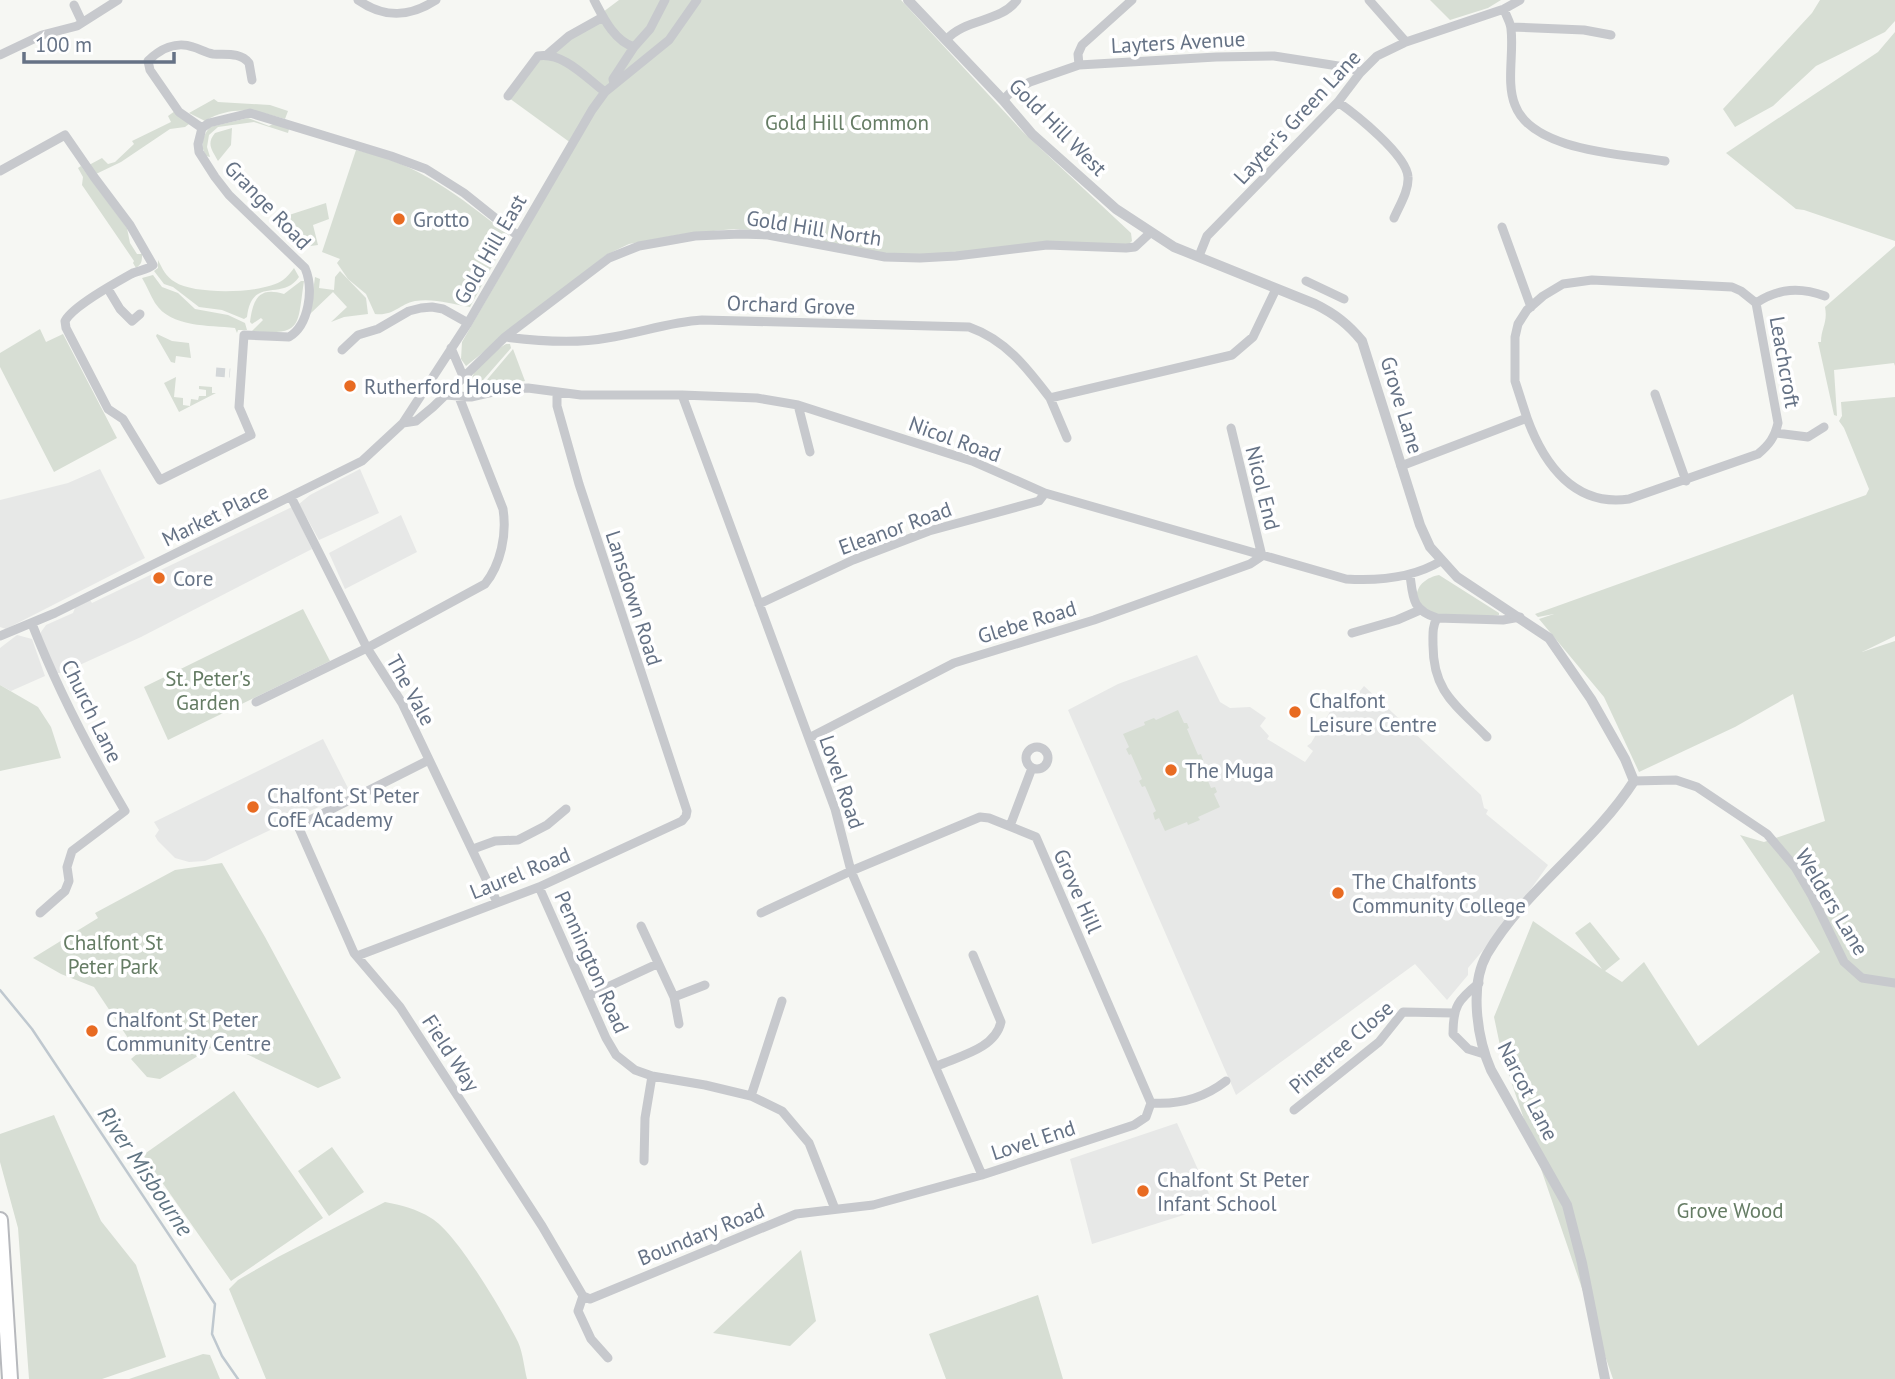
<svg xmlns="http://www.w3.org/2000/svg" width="1895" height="1379" font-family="'PT Sans',sans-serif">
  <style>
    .built { fill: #e7e8e7 }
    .green { fill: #d7ded4 }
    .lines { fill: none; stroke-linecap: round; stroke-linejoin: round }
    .stream { stroke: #bfc8cf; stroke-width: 2.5 }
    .minor-tunnel { stroke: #d2d6d8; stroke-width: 9; stroke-dasharray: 9 4.5; stroke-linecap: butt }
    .trunk-casing { stroke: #b7b9bd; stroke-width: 18 }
    .minor { stroke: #c7c9cd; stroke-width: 9 }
    .tertiary { stroke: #c7c9cd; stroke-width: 10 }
    .trunk { stroke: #fff; stroke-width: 14 }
    .poi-dot { fill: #e86b22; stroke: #fff; stroke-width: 2.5 }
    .labels { text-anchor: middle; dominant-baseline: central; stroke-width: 7; stroke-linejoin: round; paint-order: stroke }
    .street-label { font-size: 21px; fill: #657285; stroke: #fff }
    .park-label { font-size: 21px; fill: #657c64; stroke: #fff }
    .poi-label { font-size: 21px; fill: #657285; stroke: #fff; text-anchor: start }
    .water-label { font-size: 23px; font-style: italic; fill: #607482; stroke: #fff }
  </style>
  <rect width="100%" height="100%" fill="#f6f7f3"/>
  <!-- built -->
  <path class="built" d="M100,469L145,558L6,629L0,627V500L68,483Z
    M360,469L379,513L319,540L299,504L310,495Z
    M292,507L312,549L141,637L62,673H57L41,636V632L46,625L73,613L75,608L90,600L92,603Z
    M401,515L417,552L345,589L329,553Z
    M17,635L32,639L45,676L11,691L0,685V648Z
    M1197,655L1220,702L1230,708L1250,707L1266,718L1260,726L1269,736L1267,739L1305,762L1313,751L1307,746L1311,743L1334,705L1355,697L1364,686L1481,795L1484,808L1488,810L1486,814L1548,865L1511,917L1468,968V975L1447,1000L1415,964L1236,1095L1068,710L1118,684Z
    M323,739L350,792L205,861L189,862L175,858L158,841L155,836L159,830L154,822Z
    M1177,1123L1200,1174L1204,1176L1212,1206L1092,1244L1070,1159Z"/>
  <!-- green -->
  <path class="green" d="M619,0H901L1023,132L1131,233L1132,241L1129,244L932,254H889L751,230L734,229L683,234L629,244L606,255L466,366L461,359L462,342L575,146L509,98L535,63Z
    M1430,0H1501L1488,8L1450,20Z
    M1820,0H1895V21L1885,32L1816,66L1773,106L1735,127L1723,109L1812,13Z
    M1895,32V241L1804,210L1796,209L1726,153L1878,52Z
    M214,99L218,102L270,105L288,111L285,119C257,110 232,105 205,121L189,113Z
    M175,111L189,124L185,127L170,129L121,162L96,174L89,165L102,158L108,164L115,162L134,144L132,141L171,122L168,116Z
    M248,118L269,126L273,124L289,129L288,133L254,122L218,127L209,135L207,147L210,157L206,156C200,146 202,136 210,127Z
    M232,128L231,145L218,161C212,150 206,144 215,133Z
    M356,150C423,165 456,195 509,235L470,307C451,304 434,298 415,301C398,305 394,316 375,314L366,294L348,279L337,263L340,259L322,252Z
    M81,166L127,228L130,243L137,254H142C142,261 142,264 136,268L133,263L134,261L82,185L83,177L78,168Z
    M326,203L329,219L313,225L318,245L304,247L298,242L289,215Z
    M1895,246V366L1894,363L1834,370L1837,416L1834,415L1818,342H1821C1821,328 1828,323 1825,307Z
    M158,260C162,268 166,277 175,282C194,295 264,294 283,280C287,277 291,272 294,268L299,277C282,302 252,275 247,317L244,319L222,310L199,307L173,287L164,284L154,271L158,268Z
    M340,271L366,298L368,314L344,317L331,322L347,307L333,292L310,314L315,277L320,279L319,288L334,290L335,277Z
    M153,275L162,287L178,293L195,309L228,315L245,323L247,330H238L237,333L235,328C209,325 171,328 155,303C150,295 147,286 142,278Z
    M301,281H304C297,326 303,336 252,331L263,320L261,318L252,324L250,322C253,300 258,286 284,294Z
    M40,329L46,342L63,334L117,438L54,472L0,367V353Z
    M157,334L172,341L189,343L191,358L176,356L175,363L171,362L156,336Z
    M506,344H510L511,348L477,387L472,386C468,371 492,352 506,344Z
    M513,349L525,381L480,388Z
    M176,377L174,397L183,398V405L190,406L191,399L198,400L199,396H206V390L199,389V386L212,387V393H216L179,412L164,383Z
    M1895,397V636L1862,652L1895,641V1379H1613L1502,1055L1494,1017L1533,921L1602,969L1575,933L1590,922L1620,959L1605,971L1622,982L1644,962L1698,1046L1820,952L1740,835L1764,842L1825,821L1793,694L1735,727L1639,772L1604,697L1539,619L1554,614L1538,617L1535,614L1866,495L1869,489L1844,428L1839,421L1842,416L1841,402Z
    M1439,575L1499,613V615C1485,618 1438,619 1426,610C1407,596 1421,578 1439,575Z
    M303,609L330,661L168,740L144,687Z
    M0,685L38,707L51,727L61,758L0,771Z
    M1178,710L1184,723H1187L1189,728L1187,729L1198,755L1201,754L1203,760L1200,762L1211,788L1215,787L1217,792L1214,794L1220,807L1198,817L1200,820L1188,825L1187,822L1165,831L1159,818L1155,820L1153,813L1156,811L1145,786L1142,787L1139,781L1142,779L1131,754L1129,755L1126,749L1129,747L1123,734L1145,725L1144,722L1154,718L1156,720Z
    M222,863L265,937L341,1078L318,1088L221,1042L160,1079L147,1077L131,1059L138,1053L94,987L61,974L33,958L98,918L95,913L175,870Z
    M234,1091L323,1218L231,1281L143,1155Z
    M54,1115L101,1221L136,1265L166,1357L102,1379H29L18,1228L0,1162V1134Z
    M332,1147L364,1192L329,1216L298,1171Z
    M385,1202C401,1205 417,1209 431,1218C457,1233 504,1314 518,1342C523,1353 524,1367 527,1379H266L229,1289L238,1280L278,1257Z
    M801,1250L816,1321L790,1346L713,1333Z
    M1038,1295L1063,1379H946L929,1334Z
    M203,1354L210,1355L220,1379H129Z"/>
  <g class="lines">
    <!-- stream -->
    <path class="stream" d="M0,990L32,1029L215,1304L212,1334L222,1356L238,1379"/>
    <!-- minor-tunnel -->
    <path class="minor-tunnel" d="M216,372L230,373"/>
    <defs>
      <path id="trunk" d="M0,1220L10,1379"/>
    </defs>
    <!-- trunk casing -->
    <use href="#trunk" class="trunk-casing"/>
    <!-- minor -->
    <path class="minor" d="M358,0C385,19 410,17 436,0
      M594,0C603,17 614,41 634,47L613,79L614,84
      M1369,0L1406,42
      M74,5L82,22
      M1504,9C1506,16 1511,23 1511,29C1514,53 1506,83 1515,105C1532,151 1622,154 1665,161
      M1511,27L1584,30L1611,35
      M946,40C965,18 1000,23 1017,0
      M634,47L650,29L665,0
      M548,54L569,36L603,17
      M0,55L42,35L77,26L118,0
      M1079,65L1078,54L1082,45L1132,0
      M508,96L538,56C564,52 586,78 605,92
      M1003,100L1011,92L1030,82L1079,65L1216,57L1274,56L1351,68L1360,73
      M1338,102C1355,114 1407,155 1408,177C1409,191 1399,206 1394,218
      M202,128L179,112L150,70L148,61C160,49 176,41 193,47C200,49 206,53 213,54C226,55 240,52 249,63L252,80
      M0,171L65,135L94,177L130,225L153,265C147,270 140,270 133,273C117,282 73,306 65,321L66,328L108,409L123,419L160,480L251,435L239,407L244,335L289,337C309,325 314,289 305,268L229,195L215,177L199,152L198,144L202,128L209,123L250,113L391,156L426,169L464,193L518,236
      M1502,227L1531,307
      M1199,256L1207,236L1338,102L1360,73L1377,56L1406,42L1504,9L1520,0
      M1306,281L1344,299
      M108,289L120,309L132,321L140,314
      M1756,303C1779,288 1800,287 1825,296
      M505,337C537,341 575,344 607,338C640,333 669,322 702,320L969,327C1006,340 1027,368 1050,398L1232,355L1253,337L1276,289
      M451,348L463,376
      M342,350L358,335L378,329L409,311L421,308L432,307L443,309L468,323
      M1655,394L1686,481
      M446,395L471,397L506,389L528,388L581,395H682L757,398L798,405L972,461L1045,493L1346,579C1378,581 1413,578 1441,561
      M682,395L835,809L851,871L982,1175
      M1050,398L1067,438
      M798,405L810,452
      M403,423L416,421L433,407L505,337L609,258L639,246L695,236L740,234L768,235L885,257L920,258L956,256L1047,245L1126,248L1135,247L1150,233
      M1776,433L1808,437L1824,427
      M1401,466L1527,418L1515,381V337L1518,324L1527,310L1543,296L1563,284L1592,280L1732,287L1741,291L1756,303L1778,423C1775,437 1769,445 1758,454L1629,499C1575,507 1544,465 1527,418
      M291,497L367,648L402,703L497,902
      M1410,575C1413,598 1412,610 1437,618L1503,620L1520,617
      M759,604L853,560L929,531L1039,501L1045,493
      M1437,618C1432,627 1433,635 1433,645C1433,692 1456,705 1487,737
      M32,624C58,690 89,750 125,811L72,851L67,867L69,881L65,891L40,913
      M1352,633L1397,620L1420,610
      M0,636L55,613L362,461L403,423L468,323L592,110L605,92L669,40L697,0
      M256,702L367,648L485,584C501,564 507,534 503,509L459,397
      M809,738L954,663L1094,620L1250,564L1262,556L1231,428
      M1026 758a11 11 0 1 1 22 0a11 11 0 1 1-22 0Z
      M429,760L298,826L354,953L400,1007L542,1226L583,1296
      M1634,781L1676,780L1697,787L1767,834L1795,867L1812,896L1844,962L1862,978L1895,983
      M1010,826L1032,768
      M473,849L495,841L518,840L547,825L566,809
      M539,887L606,1038L616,1055L635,1070L652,1076L705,1085L751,1096L782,1111L809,1143L835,1209
      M761,913L851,871L980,817L989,818L1036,837L1151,1103
      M641,926L674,997L679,1024
      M357,956L539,887L682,821L686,816L687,811L579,484L557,406V393
      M1479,983C1458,1000 1453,1006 1453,1034L1468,1049L1484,1054
      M588,996L657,964
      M674,997L705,985
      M937,1066C959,1056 995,1049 1001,1022L973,955
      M751,1096L782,1001
      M1294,1110L1379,1042L1403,1012L1453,1013
      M644,1161L645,1118L652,1076
      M583,1296L590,1299L796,1214L873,1205L982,1175L1134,1125L1146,1117L1151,1103C1178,1105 1204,1098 1226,1081
      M583,1296L578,1311L591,1339L608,1358"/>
    <!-- tertiary -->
    <path class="tertiary" d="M908,0L1003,100L1032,134L1116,209L1174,247L1315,304C1335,314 1348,324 1362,341L1420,525L1430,547L1457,577L1549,638L1591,699L1625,759L1634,781C1593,845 1526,888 1487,954C1469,986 1477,1038 1491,1070L1567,1205L1582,1263L1605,1379"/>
    <!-- trunk -->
    <use href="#trunk" class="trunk"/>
  </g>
  <!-- markers -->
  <g class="poi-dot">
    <circle cx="399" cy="219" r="7"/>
    <circle cx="350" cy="386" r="7"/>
    <circle cx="159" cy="578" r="7"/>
    <circle cx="1295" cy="712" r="7"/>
    <circle cx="1171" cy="770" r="7"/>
    <circle cx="253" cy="807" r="7"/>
    <circle cx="1338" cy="893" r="7"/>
    <circle cx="92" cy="1031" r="7"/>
    <circle cx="1143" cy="1191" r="7"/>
  </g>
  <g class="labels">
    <!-- street labels -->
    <g class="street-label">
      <text transform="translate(1178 42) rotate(-3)">Layters Avenue</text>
      <text transform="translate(1297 117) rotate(-47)">Layter's Green Lane</text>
      <text transform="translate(1058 127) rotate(45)">Gold Hill West</text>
      <text transform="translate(268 205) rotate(46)">Grange Road</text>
      <text transform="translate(814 228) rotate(9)">Gold Hill North</text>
      <text transform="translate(490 249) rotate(-60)">Gold Hill East</text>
      <text transform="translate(791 305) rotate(2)">Orchard Grove</text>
      <text transform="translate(1785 362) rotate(80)">Leachcroft</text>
      <text transform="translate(1402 405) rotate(73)">Grove Lane</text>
      <text transform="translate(955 439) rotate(20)">Nicol Road</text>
      <text transform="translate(1263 488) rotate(76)">Nicol End</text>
      <text transform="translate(215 515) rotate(-26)">Market Place</text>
      <text transform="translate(895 528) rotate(-20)">Eleanor Road</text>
      <text transform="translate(634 598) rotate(72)">Lansdown Road</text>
      <text transform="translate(1027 622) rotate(-17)">Glebe Road</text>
      <text transform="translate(411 690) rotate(61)">The Vale</text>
      <text transform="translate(92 711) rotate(64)">Church Lane</text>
      <text transform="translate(842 782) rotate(71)">Lovel Road</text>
      <text transform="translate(520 873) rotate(-22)">Laurel Road</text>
      <text transform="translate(1078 891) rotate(66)">Grove Hill</text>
      <text transform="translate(1832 902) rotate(59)">Welders Lane</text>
      <text transform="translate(592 962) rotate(66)">Pennington Road</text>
      <text transform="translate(1341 1047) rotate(-41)">Pinetree Close</text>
      <text transform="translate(451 1053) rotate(57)">Field Way</text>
      <text transform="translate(1528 1091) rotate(63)">Narcot Lane</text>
      <text transform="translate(1033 1140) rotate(-18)">Lovel End</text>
      <text transform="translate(701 1234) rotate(-22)">Boundary Road</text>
    </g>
    <!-- park labels -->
    <g class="park-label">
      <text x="847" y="122">Gold Hill Common</text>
      <text x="208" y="678">St. Peter's<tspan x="208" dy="24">Garden</tspan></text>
      <text x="113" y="942">Chalfont St<tspan x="113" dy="24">Peter Park</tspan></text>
      <text x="1730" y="1210">Grove Wood</text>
    </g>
    <!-- poi labels -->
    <g class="poi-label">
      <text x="413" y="219">Grotto</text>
      <text x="364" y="386">Rutherford House</text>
      <text x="173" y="578">Core</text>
      <text x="1309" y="700">Chalfont<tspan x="1309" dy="24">Leisure Centre</tspan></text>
      <text x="1185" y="770">The Muga</text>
      <text x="267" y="795">Chalfont St Peter<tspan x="267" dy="24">CofE Academy</tspan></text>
      <text x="1352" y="881">The Chalfonts<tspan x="1352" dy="24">Community College</tspan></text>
      <text x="106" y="1019">Chalfont St Peter<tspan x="106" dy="24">Community Centre</tspan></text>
      <text x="1157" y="1179">Chalfont St Peter<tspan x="1157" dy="24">Infant School</tspan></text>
    </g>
    <!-- water labels -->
    <g class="water-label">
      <text transform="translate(146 1171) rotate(56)">River Misbourne</text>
    </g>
  </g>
  <!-- scale -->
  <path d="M24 52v10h150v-10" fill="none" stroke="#657285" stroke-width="3.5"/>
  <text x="35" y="52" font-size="21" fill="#657285" stroke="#ffffff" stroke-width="5" paint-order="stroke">100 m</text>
</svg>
